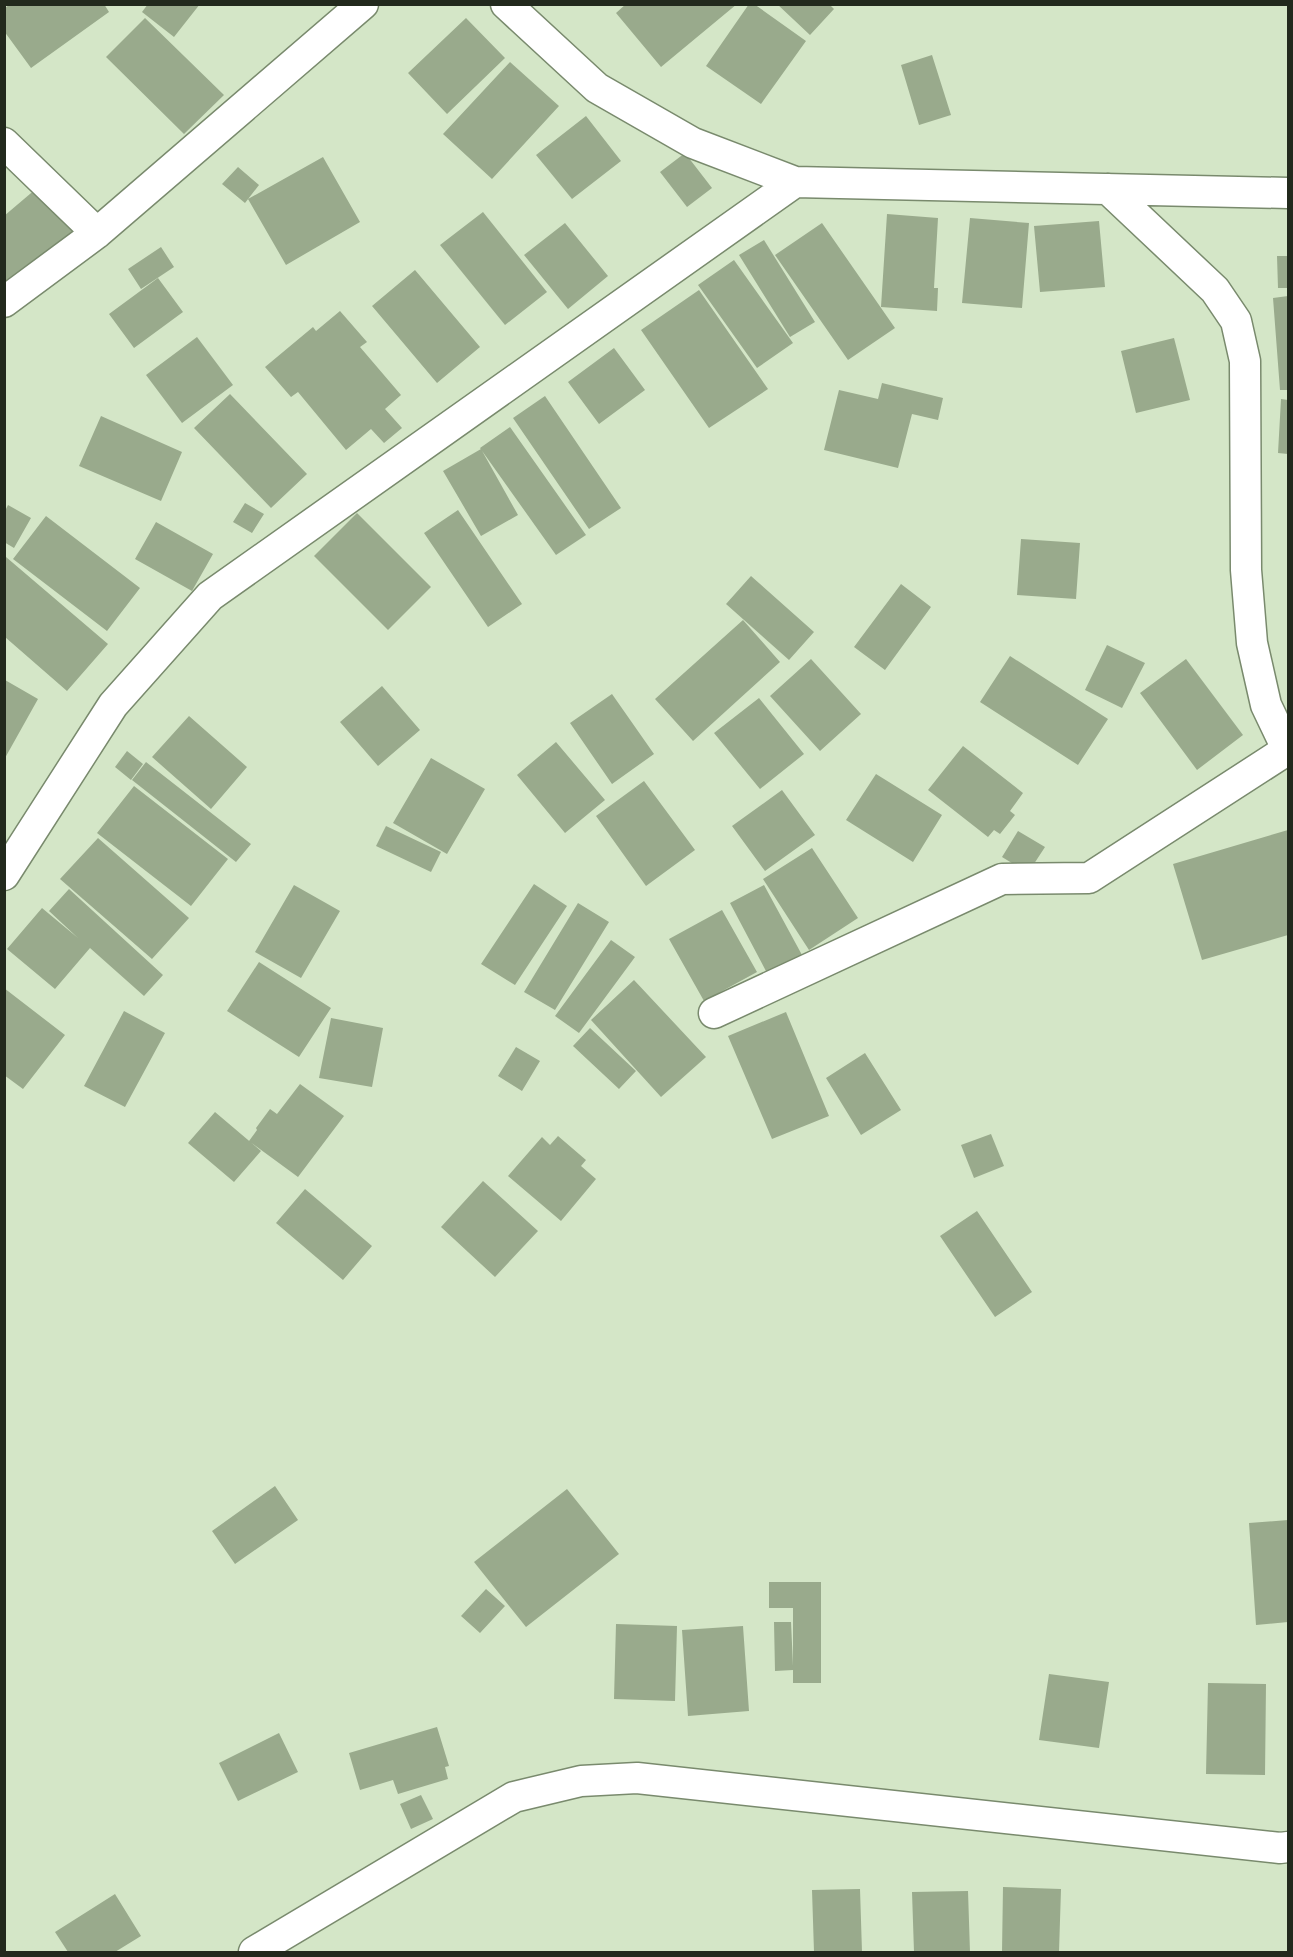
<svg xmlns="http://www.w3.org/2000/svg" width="1293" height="1957" font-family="Roboto,sans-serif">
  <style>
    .building { fill: #99aa8c }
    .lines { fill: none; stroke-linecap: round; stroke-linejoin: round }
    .street-casing { stroke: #798a6d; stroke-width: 33 }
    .street { stroke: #fff; stroke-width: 30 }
  </style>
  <rect width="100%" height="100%" fill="#d4e6c7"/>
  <!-- building -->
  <path class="building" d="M10,4H104L109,12L31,68L4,31V9Z
    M148,4H200L174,37L142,12Z
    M626,4H737L661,67L616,13Z
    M749,4H754L806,41L761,104L706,66Z
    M777,4H829L834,9L810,35Z
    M145,18L224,95L184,134L106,57Z
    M466,18L505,58L447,114L408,73Z
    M932,55L951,115L919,125L901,65Z
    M510,62L559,106L492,179L443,134Z
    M586,116L621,161L572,199L536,155Z
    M685,153L712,188L687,207L660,172Z
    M323,157L360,222L286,265L248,199Z
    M238,167L259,185L245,203L222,184Z
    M37,188L78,236L4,299V216Z
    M483,212L547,292L505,325L440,245Z
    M887,214L938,218L934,288H938L937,311L881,307Z
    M970,218L1029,223L1022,308L962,303Z
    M1099,221L1105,287L1040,292L1034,226Z
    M565,223L608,276L568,309L524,255Z
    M822,223L895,328L848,360L775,255Z
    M764,240L815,322L790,337L739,255Z
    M161,247L174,267L141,289L128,269Z
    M1277,256H1288V288H1278Z
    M734,260L793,343L757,368L698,285Z
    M415,270L480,347L437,383L372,306Z
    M158,278L183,312L134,348L109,314Z
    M699,290L768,389L709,428L641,330Z
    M1288,296V390H1280L1273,298Z
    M340,311L367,342L360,347L401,395L385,409L402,428L384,443L371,429L346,450L298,392L291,397L265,367L313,327L316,331Z
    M197,337L233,385L182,423L146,375Z
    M1174,338L1190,400L1136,413L1121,351Z
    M614,348L645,390L599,424L568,382Z
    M882,383L943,398L938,420L912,414L898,468L824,450L839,390L878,399Z
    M230,394L307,474L271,508L194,428Z
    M545,396L621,508L589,529L513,418Z
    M1281,399L1288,400V454L1278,453Z
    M101,416L182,452L161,501L79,466Z
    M510,427L586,535L556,555L480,448Z
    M481,449L518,515L481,536L443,471Z
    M245,503L264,514L252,533L233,522Z
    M8,505L31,518L14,548L4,542V513Z
    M458,510L522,604L488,627L424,533Z
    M357,513L431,587L388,630L314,556Z
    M46,516L140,588L107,631L13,559Z
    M156,522L213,554L192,591L135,559Z
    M1021,539L1080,543L1076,599L1017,595Z
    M6,557L108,644L67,691L5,637V559Z
    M751,576L814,632L789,660L726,604Z
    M901,584L931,607L885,670L854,647Z
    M743,620L780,662L693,741L655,699Z
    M1107,645L1145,663L1122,708L1085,690Z
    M1010,656L1108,719L1078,765L980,702Z
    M811,659L861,714L820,751L770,696Z
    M1186,659L1243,735L1197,770L1140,693Z
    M5,680L38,699L5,758Z
    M382,686L420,730L378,766L340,722Z
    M612,694L654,754L612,784L570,723Z
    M759,698L804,754L760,789L714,733Z
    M189,716L247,767L211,809L152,757Z
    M556,742L605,800L565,833L517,775Z
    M963,746L1023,793L1010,811L1015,815L1000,834L994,830L988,837L928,790Z
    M127,751L143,764L131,780L115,767Z
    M431,758L485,789L447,854L393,823Z
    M146,762L251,844L236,862L132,780Z
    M876,774L942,815L913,862L846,820Z
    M644,781L695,850L646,886L596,816Z
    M134,786L228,859L191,906L97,833Z
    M782,790L815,835L765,871L732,826Z
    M386,826L441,852L431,872L376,846Z
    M1288,830V935L1202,960L1173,864Z
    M1018,831L1045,847L1028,873L1002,857Z
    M98,838L189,918L152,959L60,879Z
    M812,848L858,918L809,950L763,879Z
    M534,884L567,906L515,985L481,964Z
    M294,885L340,911L301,978L255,952Z
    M764,885L802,955L767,973L730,903Z
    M69,889L163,975L144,996L90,948L55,989L7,949L42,908L78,938L49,911Z
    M578,903L609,922L555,1010L524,992Z
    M722,910L757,972L704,1001L669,939Z
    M611,940L635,957L579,1033L555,1016Z
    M259,962L331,1008L299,1057L227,1011Z
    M634,980L706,1057L661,1097L591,1020Z
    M4,988L65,1035L23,1089L4,1075Z
    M124,1011L165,1033L125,1107L84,1086Z
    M786,1012L829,1116L772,1139L728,1036Z
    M331,1018L383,1028L372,1087L319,1078Z
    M590,1028L636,1071L619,1089L573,1046Z
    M516,1047L540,1061L522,1091L498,1076Z
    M865,1053L901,1110L861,1135L826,1078Z
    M300,1084L344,1116L298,1177L249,1141L257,1130L256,1128L270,1109L277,1114Z
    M215,1112L261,1151L234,1182L188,1143Z
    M991,1134L1004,1166L974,1178L961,1145Z
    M558,1136L586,1160L581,1166L596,1179L561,1221L508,1176L542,1137L550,1145Z
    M483,1181L538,1231L495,1277L441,1227Z
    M305,1189L372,1246L343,1280L276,1223Z
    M977,1211L1032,1292L995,1317L940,1236Z
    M275,1486L298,1520L235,1564L212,1531Z
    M567,1489L619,1554L526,1627L474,1562Z
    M1288,1520V1622L1256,1625L1249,1523Z
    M769,1582H821V1683H793V1670L775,1671L774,1622H791L793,1666V1608H769Z
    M486,1589L505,1606L480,1633L461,1616Z
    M616,1624L677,1626L675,1701L614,1699Z
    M743,1626L749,1711L688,1716L682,1630Z
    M1049,1674L1109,1682L1099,1748L1039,1740Z
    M1208,1683L1266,1684L1265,1775L1206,1774Z
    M437,1727L449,1766L445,1767L448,1779L398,1794L393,1780L360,1790L349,1753Z
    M279,1733L298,1772L238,1801L219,1763Z
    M421,1795L433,1819L411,1829L400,1804Z
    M1003,1887L1061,1889L1059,1952H1002Z
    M860,1889L862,1952H814L812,1890Z
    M968,1891L970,1952H914L912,1892Z
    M115,1894L141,1936L115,1952H68L55,1932Z"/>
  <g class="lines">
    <defs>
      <path id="street" d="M506,4L597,88L693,143L795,182L1288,193
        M4,143L97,233
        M1108,189L1215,290L1236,321L1245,361L1246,570L1252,643L1266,705L1288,751
        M4,302L97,233L363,4
        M4,875L113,705L210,596L795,182
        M714,1013L1002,879L1089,878L1287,750
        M254,1952L514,1797L581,1781L637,1778L1280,1848L1288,1847"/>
    </defs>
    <!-- street casing -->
    <use href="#street" class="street-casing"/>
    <!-- street -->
    <use href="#street" class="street"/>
  </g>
  <!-- border -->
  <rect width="1293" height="1957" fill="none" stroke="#22291d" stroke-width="12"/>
</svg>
